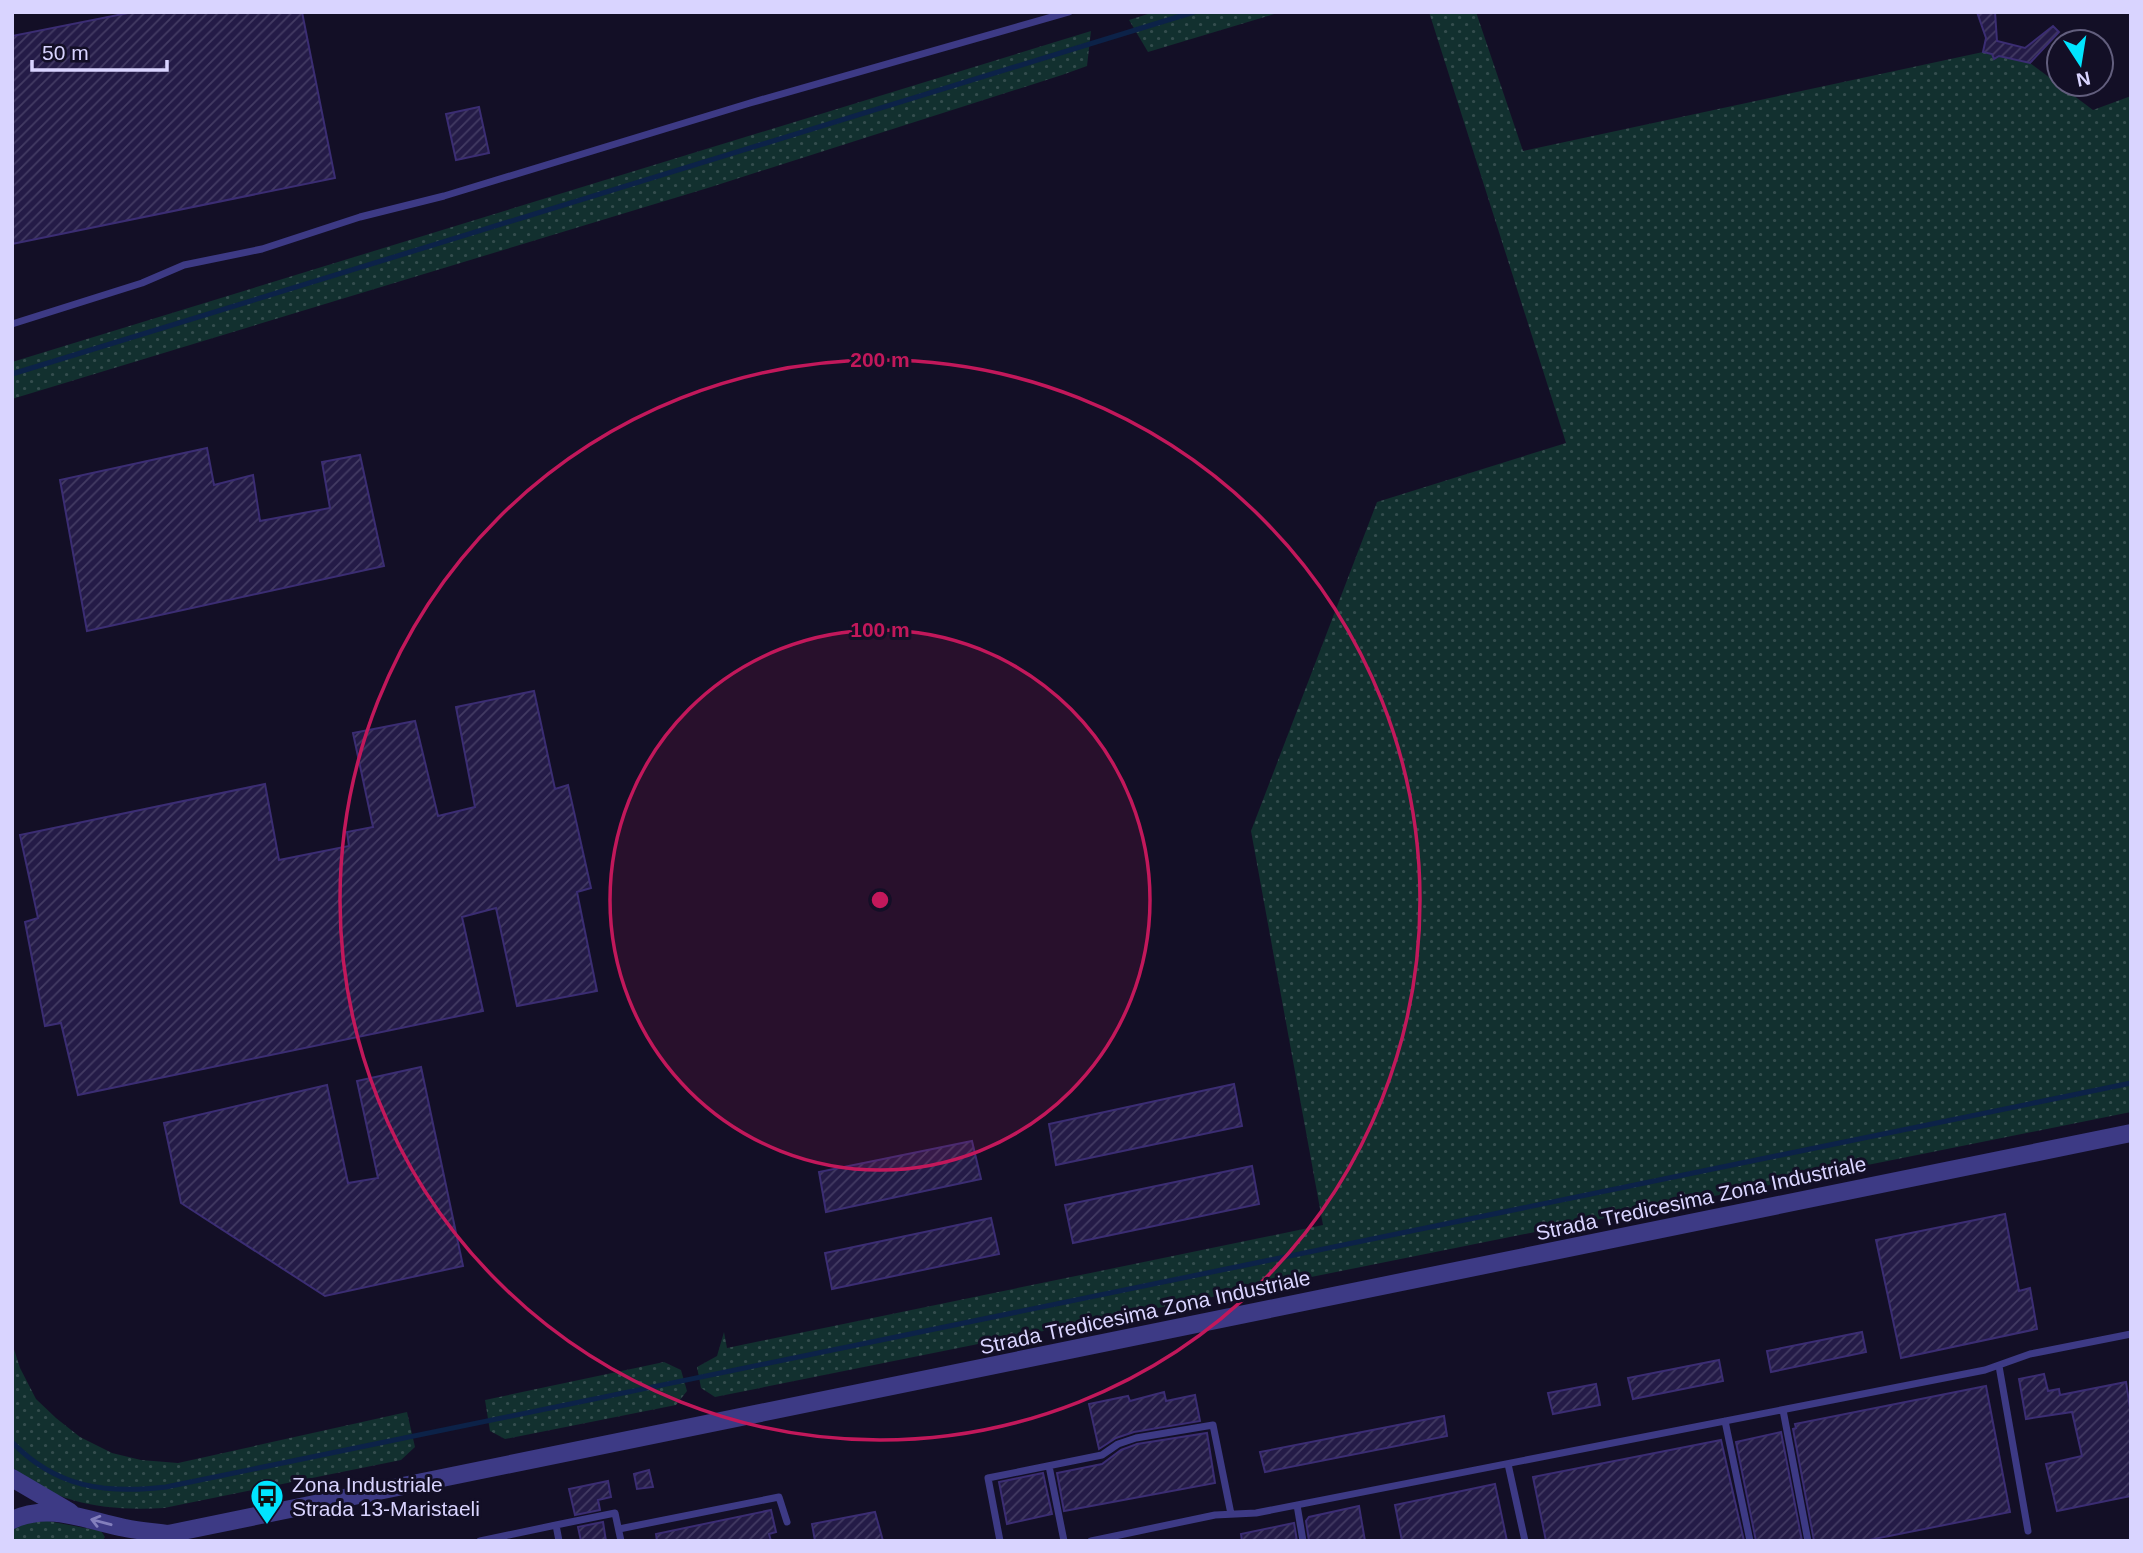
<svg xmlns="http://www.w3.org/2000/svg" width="2143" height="1553" font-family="Helvetica,sans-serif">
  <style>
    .grass { fill: url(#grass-dots) }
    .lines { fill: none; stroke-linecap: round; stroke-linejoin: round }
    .stream { stroke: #0c2248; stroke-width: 5 }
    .building { fill: url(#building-hatch); stroke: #3b2d73; stroke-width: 2 }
    .service { stroke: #3d3a85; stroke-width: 7 }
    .tertiary { stroke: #3d3a85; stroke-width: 18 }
    .oneway { stroke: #837fbc }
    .ring { fill: none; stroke: #c2185b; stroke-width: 3.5 }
    .labels { text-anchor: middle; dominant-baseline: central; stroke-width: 6; stroke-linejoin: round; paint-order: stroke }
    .street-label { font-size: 21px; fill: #d9d4ff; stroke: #130f26 }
    .poi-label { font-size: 21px; fill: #d9d4ff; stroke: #130f26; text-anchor: start }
    .centre { fill: #c2185b; stroke: #130f26; stroke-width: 3.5 }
    .ring-label { font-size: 21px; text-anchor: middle; font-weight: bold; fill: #c2185b; stroke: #130f26; stroke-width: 6; stroke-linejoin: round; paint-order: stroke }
  </style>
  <defs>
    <pattern id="grass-dots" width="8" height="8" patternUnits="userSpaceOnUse" patternTransform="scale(1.75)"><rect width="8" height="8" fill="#12302f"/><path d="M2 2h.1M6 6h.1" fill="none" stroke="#344d4e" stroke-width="1.8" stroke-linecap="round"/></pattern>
    <pattern id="building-hatch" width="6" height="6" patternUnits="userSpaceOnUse" patternTransform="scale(1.75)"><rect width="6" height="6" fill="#241b47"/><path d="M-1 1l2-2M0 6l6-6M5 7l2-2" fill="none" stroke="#433b63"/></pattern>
  </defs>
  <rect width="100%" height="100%" fill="#130f26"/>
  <!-- grass -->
  <path class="grass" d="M1154,12H1281L1148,52L1129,20Z
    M1429,12H1476L1523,151L1983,52L2030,63L2093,110L2131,96V1112L715,1397L701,1388L697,1367L717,1356L724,1332L727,1348L1323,1225L1251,831L1377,502L1566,443Z
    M1091,31L1087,66L1062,75L711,187L12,399V362Z
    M12,1343L20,1368L36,1399L56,1418L80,1437L112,1453L141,1460L178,1463L407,1412L415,1447L401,1460L164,1508C107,1511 56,1505 12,1467Z
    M664,1362L681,1370L687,1391L676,1405L505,1439L490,1431L485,1400Z
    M48,1521L101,1531L105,1537L102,1541H12V1526L25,1522Z"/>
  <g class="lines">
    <!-- stream -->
    <path class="stream" d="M12,374L1194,12
      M12,1442C56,1488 106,1494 166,1487L2131,1083"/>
  </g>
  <!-- building -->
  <path class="building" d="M133,12H302L335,178L12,244V36Z
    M1977,12H1995L1997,41L2025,48L2053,26L2059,32L2030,63L1999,56L1994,59L1992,54L1983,52L1986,38Z
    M479,107L489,153L456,160L446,114Z
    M207,448L214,485L253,475L260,521L330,508L322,462L360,455L384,566L87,631L60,480Z
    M534,691L555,789L568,785L591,888L577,892L597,991L517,1006L496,908L462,917L483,1011L78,1095L61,1023L45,1026L25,922L38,918L20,835L265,784L279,860L349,846L347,832L373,827L353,733L415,721L438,816L475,807L456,707Z
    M421,1067L463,1266L325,1296L181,1203L164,1123L327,1085L348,1183L378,1178L357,1081Z
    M1234,1084L1242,1126L1056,1165L1049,1124Z
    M972,1141L981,1179L826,1212L819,1172Z
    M1252,1166L1259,1204L1073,1243L1065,1205Z
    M2005,1214L2019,1291L2030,1288L2037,1329L1901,1358L1876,1240Z
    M991,1218L999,1254L832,1289L825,1253Z
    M1862,1332L1866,1352L1771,1372L1767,1351Z
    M1719,1360L1723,1381L1633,1399L1628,1378Z
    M2044,1374L2048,1391L2059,1389L2060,1395L2126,1382L2131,1414V1496L2057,1511L2046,1464L2082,1456L2072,1412L2026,1419L2019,1379Z
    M1596,1384L1600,1405L1553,1414L1548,1393Z
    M1986,1386L2010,1512L1864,1541H1814L1793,1429L1796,1428L1795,1424Z
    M1164,1392L1166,1401L1195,1395L1200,1421L1134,1432L1116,1438L1099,1449L1089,1404L1128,1396L1130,1401Z
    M1444,1416L1447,1436L1265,1472L1260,1452Z
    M1781,1432L1802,1541H1756L1736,1442Z
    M1207,1433L1215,1483L1064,1511L1057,1473L1102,1464L1121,1450L1137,1444Z
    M1721,1440L1744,1541H1546L1533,1477Z
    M649,1470L653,1487L637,1489L634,1474Z
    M1043,1473L1052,1514L1007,1524L999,1482Z
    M608,1481L611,1497L598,1500L600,1510L575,1515L569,1489Z
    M1495,1484L1507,1541H1402L1395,1505Z
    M1359,1506L1365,1541H1309L1306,1521L1309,1517Z
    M771,1510L776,1532L769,1534L771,1541H657L656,1534Z
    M875,1512L883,1541H815L812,1524Z
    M603,1522L606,1541H581L578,1527Z
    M1294,1523L1297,1541H1242L1241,1534Z"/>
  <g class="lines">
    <!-- service -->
    <path class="service" d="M12,324L142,283L184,265L262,249L360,217L444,196L750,103L1069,12
      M1999,1366L2028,1531
      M1783,1410L1808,1541
      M1725,1421L1750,1541
      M1508,1464L1525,1541
      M1049,1466L1064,1541
      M1297,1505L1303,1541
      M619,1529L779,1497L787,1522
      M480,1541L556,1525
      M559,1541L556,1525L615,1513L621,1541
      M1000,1541L988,1478L1102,1455L1118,1444L1136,1438L1213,1425L1231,1514
      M1091,1541L1215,1515L1256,1513L1985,1370L2030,1354L2131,1334"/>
    <!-- tertiary -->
    <path class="tertiary" d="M12,1478L70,1512
      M12,1520C51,1502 87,1521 125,1528C139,1531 154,1532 168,1534
      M152,1541L168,1534L2131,1133"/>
  </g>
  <!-- one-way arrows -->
  <defs><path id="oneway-shaft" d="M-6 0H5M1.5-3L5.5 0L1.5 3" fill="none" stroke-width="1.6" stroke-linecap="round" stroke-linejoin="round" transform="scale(1.75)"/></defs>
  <use class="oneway" href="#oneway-shaft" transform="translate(101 1522) rotate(-165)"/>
  <!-- distance rings -->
  <circle cx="880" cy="900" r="270" fill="#c2185b" fill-opacity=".12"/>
  <g class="ring">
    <circle cx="880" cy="900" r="270"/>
    <circle cx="880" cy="900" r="540"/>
  </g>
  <!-- icons -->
  <defs>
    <symbol id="bus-pin" viewBox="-11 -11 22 30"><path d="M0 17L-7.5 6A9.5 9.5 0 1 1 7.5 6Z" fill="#00e5ff" stroke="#130f26"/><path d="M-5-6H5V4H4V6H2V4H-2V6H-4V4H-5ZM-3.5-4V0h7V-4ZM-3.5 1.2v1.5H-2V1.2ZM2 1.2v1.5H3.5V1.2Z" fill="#111"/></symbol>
  </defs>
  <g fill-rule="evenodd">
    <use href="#bus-pin" x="248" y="1477" width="38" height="52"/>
  </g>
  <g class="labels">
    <!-- street labels -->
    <g class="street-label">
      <text transform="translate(1701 1198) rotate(-12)">Strada Tredicesima Zona Industriale</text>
      <text transform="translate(1145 1312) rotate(-12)">Strada Tredicesima Zona Industriale</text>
    </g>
    <!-- poi labels -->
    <g class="poi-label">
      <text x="292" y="1484">Zona Industriale<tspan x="292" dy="24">Strada 13-Maristaeli</tspan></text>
    </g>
  </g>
  <circle cx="880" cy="900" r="10" class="centre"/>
  <g class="ring-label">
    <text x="880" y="367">200 m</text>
    <text x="880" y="637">100 m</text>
  </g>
  <!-- border -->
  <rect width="2143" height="1553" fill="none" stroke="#d9d4ff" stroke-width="28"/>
  <!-- north arrow -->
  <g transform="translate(2080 63) rotate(168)"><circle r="33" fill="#130f26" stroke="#625e7d" stroke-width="2"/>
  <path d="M0-5L12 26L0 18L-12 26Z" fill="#00e5ff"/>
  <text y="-10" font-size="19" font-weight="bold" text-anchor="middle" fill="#d9d4ff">N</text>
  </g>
  <!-- scale -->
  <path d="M32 60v10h135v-10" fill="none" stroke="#d9d4ff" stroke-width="3.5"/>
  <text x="42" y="60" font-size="21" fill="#d9d4ff" stroke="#130f26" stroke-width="5" paint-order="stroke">50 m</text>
</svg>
